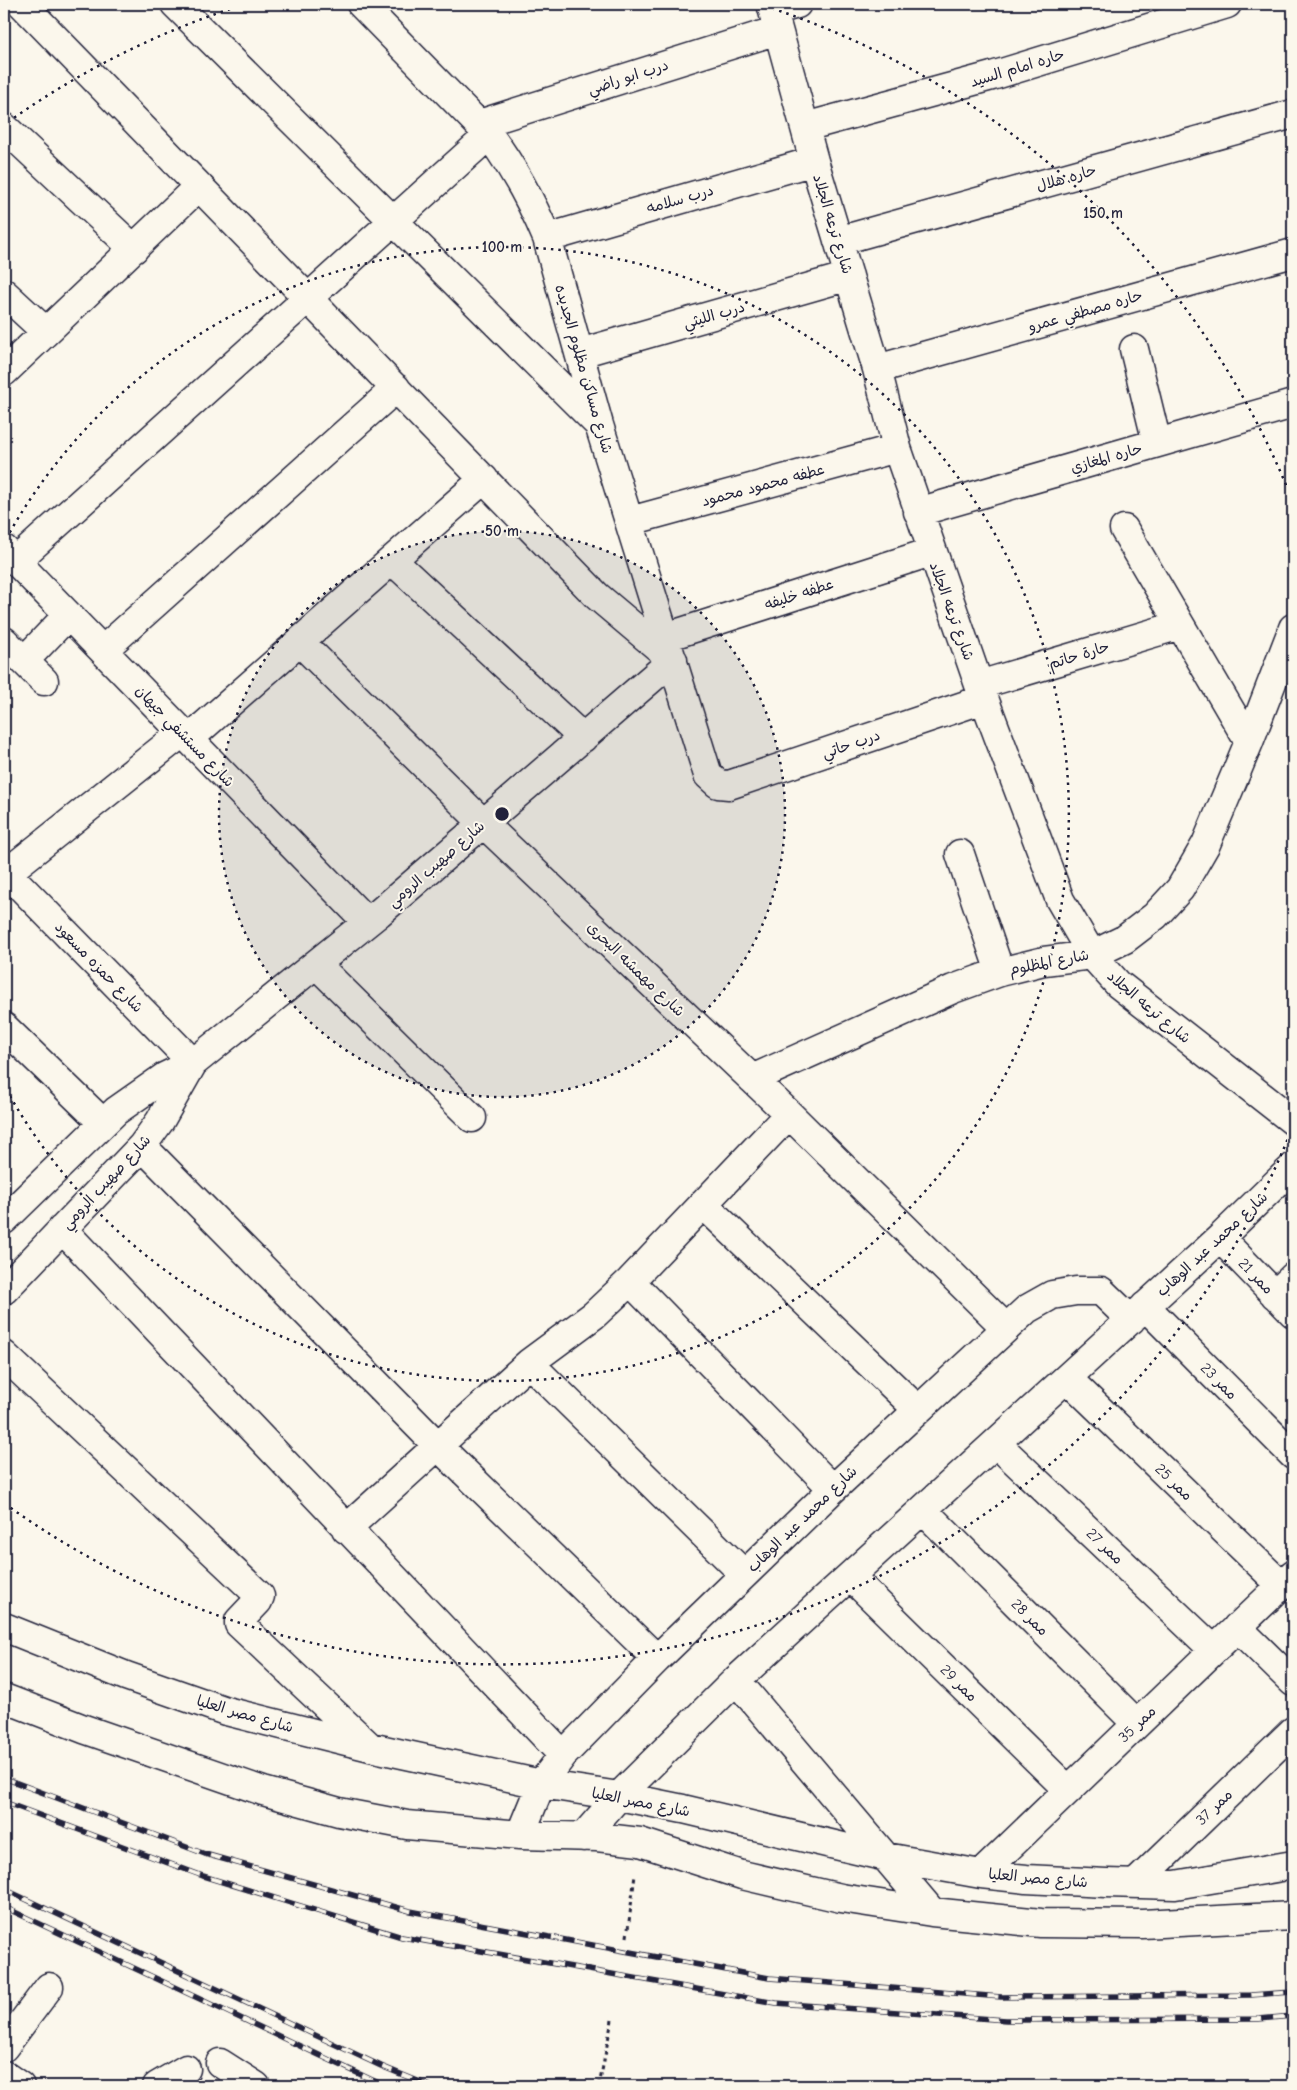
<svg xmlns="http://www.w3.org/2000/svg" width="1297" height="2090" font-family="'Comic Neue','Playpen Sans Arabic',sans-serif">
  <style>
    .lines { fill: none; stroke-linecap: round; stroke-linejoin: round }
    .minor-casing { stroke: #22223b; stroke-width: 31 }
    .path { stroke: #22223b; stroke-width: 3; stroke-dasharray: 4 4; stroke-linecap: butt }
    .minor { stroke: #fbf7ec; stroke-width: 28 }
    .rail-casing { stroke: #22223b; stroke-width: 5.5 }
    .rail { stroke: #fbf7ec; stroke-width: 4; stroke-dasharray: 11; stroke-linecap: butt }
    .ring { fill: none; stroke: #22223b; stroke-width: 2.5; stroke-dasharray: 2.5 5 }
    .labels { text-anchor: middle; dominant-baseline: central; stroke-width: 4; stroke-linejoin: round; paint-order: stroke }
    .street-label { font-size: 15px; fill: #22223b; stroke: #fbf7ec }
    .centre { fill: #22223b; stroke: #fbf7ec; stroke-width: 2.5 }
    .ring-label { font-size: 15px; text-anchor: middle; font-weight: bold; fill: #22223b; stroke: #fbf7ec; stroke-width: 4; stroke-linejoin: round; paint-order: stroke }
  </style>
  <rect width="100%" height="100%" fill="#fbf7ec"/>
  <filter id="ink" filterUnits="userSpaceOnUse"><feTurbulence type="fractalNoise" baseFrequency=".02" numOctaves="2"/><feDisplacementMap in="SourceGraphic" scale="10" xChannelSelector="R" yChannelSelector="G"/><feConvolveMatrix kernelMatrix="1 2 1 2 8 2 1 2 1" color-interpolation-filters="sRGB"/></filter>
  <g filter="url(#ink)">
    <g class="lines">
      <defs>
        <path id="minor" d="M175,4L598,424
          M361,4L489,135C513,167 531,200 547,238L599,425L708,775L718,784L729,785L984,699
          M771,4L814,161L877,369L897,448L979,685L1060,900L1092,955L1118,984L1293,1121
          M773,11L797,4
          M479,124L778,30
          M4,127L134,249
          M805,127L992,76L1227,4
          M547,238L814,161
          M838,241L1293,114
          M4,293L46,332
          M1134,349L1157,443
          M580,353L849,276
          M877,369L1293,253
          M4,372L199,186
          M918,512L1293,404
          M630,521L897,448
          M1124,529L1249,742
          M4,549L367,922
          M392,560L583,738
          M16,561L489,135
          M666,637L931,552
          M4,641L44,681
          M300,642L483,823L789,1114L1006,1328
          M103,650L396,388
          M24,661L68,615
          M979,685L1180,625
          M189,739L484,479
          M960,854L1000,972
          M4,874L16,882L193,1063
          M4,875L182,733
          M316,964L472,1118
          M4,1027L103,1123
          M752,1079L953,989L1000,972L1044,961L1092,955L1125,939L1155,916L1180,889L1206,844L1249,742L1293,628
          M142,1146L438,1446L657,1659
          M703,1204L918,1410
          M4,1220L116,1111L166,1076L193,1063L379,913L673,660L597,596L22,4
          M62,1229L563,1755
          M1220,1238L1293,1313
          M630,1281L833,1489
          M4,1290L142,1146L160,1121L193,1063
          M1275,1295L1293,1277
          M1145,1306L1293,1455
          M4,1355L260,1596L258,1601L239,1621V1624L369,1746
          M529,1363L744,1574
          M1067,1378L1281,1585
          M996,1443L1214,1650
          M923,1510L1137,1724
          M346,1529L529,1363L594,1315L630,1281L789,1114
          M850,1576L1068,1790
          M4,1627L126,1676L226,1711L370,1747L541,1784L619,1796L683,1809L886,1857L981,1874L1026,1879L1106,1883L1175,1885L1293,1865
          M1237,1627L1293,1682
          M736,1680L932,1912
          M4,1698L84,1729L263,1791L339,1812L407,1825L520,1835L597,1837L640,1842L742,1875L841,1898L932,1912L1041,1923L1142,1924L1293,1916
          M520,1835L541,1784L563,1755L657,1659L833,1489L1027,1309L1052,1295L1076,1291H1101L1131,1320
          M583,1837L619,1796L736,1680L1220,1238L1293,1167
          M981,1874L1293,1574
          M1135,1884L1293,1731
          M4,2047L49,1987
          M220,2063L256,2086
          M4,2075L20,2086
          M157,2086L186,2069"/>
      </defs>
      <!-- minor casing -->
      <use href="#minor" class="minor-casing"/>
      <!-- path -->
      <path class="path" d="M627,1937L635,1875
        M599,2086L612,2020"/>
      <!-- minor -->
      <use href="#minor" class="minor"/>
      <defs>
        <path id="rail" d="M4,1778L205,1854L410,1911L769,1978L1001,1997L1251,1995L1293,1992
          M4,1802L203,1876L402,1937L776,2003L1006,2020L1259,2019L1293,2016
          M4,1889L381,2066L430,2086
          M4,1907L385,2086"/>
      </defs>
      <!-- rail casing -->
      <use href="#rail" class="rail-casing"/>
      <!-- rail -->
      <use href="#rail" class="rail"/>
    </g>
  </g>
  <!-- distance rings -->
  <circle cx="502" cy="814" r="283" fill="#22223b" fill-opacity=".12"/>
  <g class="ring">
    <circle cx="502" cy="814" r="283"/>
    <path d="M6 539A567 567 0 1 1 6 1089"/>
    <path d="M1293 1126A850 850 0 0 1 8 1506M8 122A850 850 0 0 1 239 6M765 6A850 850 0 0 1 1293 502"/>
  </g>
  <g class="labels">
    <!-- street labels -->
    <g class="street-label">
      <text transform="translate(1017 68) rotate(-17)">حاره امام السيد</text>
      <text transform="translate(628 77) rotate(-18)">درب ابو راضي</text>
      <text transform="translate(1066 178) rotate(-16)">حاره هلال</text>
      <text transform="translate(680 199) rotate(-16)">درب سلامه</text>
      <text transform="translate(833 224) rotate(73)">شارع ترعه الجلاد</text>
      <text transform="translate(1085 311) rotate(-16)">حاره مصطفي عمرو</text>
      <text transform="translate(714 315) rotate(-16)">درب الليثي</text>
      <text transform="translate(584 369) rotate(74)">شارع مساكن مظلوم الجديده</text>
      <text transform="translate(1106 458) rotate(-16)">حاره المغازي</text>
      <text transform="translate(763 485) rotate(-15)">عطفه محمود محمود</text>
      <text transform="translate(799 594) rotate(-18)">عطفه خليفه</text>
      <text transform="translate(952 611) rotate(70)">شارع ترعه الجلاد</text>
      <text transform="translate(1079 655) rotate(-17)">حارة حاتم</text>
      <text transform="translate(185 736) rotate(46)">شارع مستشفي جيهان</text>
      <text transform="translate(851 744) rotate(-19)">درب حاتي</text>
      <text transform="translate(436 864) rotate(-41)">شارع صهيب الرومي</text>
      <text transform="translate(1049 962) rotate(-11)">شارع المظلوم</text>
      <text transform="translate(99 967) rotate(46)">شارع حمزه مسعود</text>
      <text transform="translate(636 969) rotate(44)">شارع مهمشه البحرى</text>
      <text transform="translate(1149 1007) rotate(40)">شارع ترعه الجلاد</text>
      <text transform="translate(106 1182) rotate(-47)">شارع صهيب الرومي</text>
      <text transform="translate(1212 1244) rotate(-43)">شارع محمد عبد الوهاب</text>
      <text transform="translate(1256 1276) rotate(46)">ممر 21</text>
      <text transform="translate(1219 1381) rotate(45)">ممر 23</text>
      <text transform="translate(1174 1482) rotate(44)">ممر 25</text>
      <text transform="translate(802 1519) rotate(-44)">شارع محمد عبد الوهاب</text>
      <text transform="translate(1105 1546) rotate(44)">ممر 27</text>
      <text transform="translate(1030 1617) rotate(45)">ممر 28</text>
      <text transform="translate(959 1683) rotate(45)">ممر 29</text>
      <text transform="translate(245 1714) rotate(16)">شارع مصر العليا</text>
      <text transform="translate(1137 1724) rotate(-44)">ممر 35</text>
      <text transform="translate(641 1802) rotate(11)">شارع مصر العليا</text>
      <text transform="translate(1214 1807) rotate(-44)">ممر 37</text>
      <text transform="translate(1038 1878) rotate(5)">شارع مصر العليا</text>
    </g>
  </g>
  <circle cx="502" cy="814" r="8" class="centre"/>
  <g class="ring-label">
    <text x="1103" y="218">150 m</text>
    <text x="502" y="252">100 m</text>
    <text x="502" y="536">50 m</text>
  </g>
  <!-- margin -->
  <rect width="1297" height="2090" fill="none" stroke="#fbf7ec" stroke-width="20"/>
  <rect x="10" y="10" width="1277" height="2070" fill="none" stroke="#22223b" stroke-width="2" filter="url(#ink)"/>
</svg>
